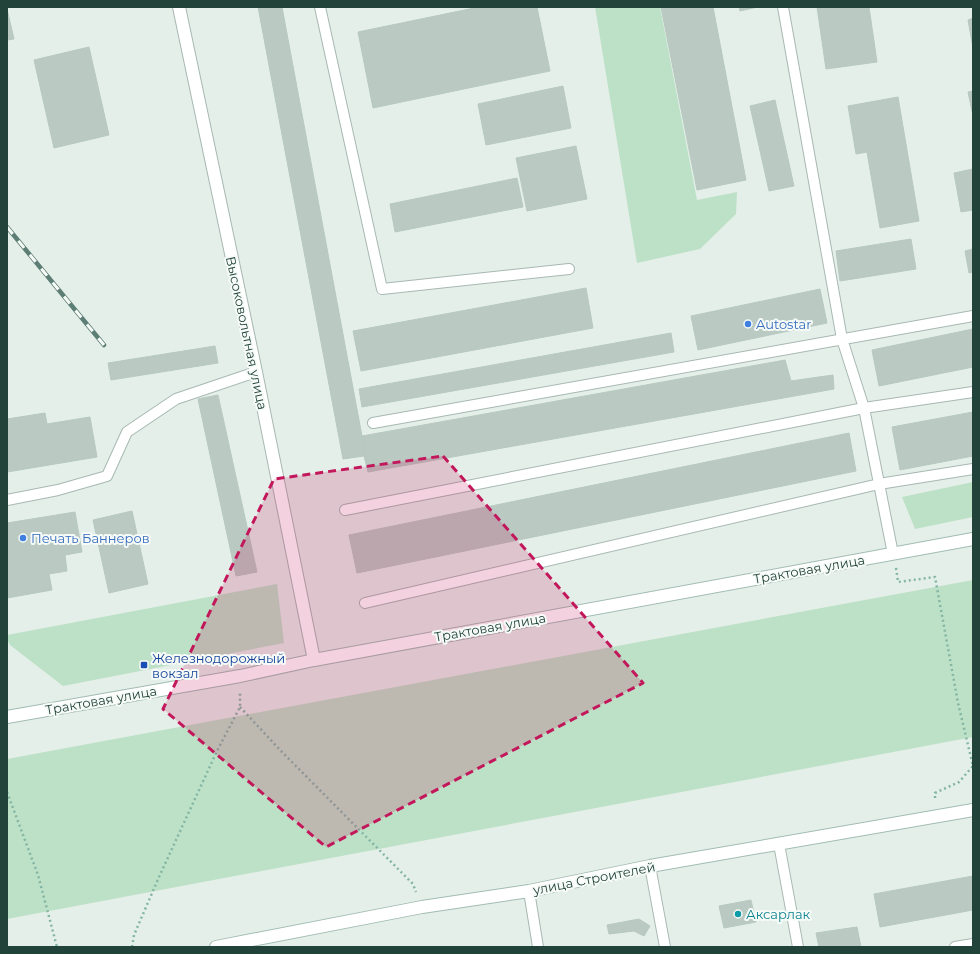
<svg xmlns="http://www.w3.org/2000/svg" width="980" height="954" font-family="Montserrat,sans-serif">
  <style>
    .green { fill: #bde1c6 }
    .building { fill: #bacac3; stroke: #b7c9c1 }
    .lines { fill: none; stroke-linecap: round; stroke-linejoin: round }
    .service-casing { stroke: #a7b8b2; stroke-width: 12 }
    .tertiary-casing { stroke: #a7b8b2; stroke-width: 14 }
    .secondary-casing { stroke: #a2bcb3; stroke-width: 14 }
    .path { stroke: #83b5a5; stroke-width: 2.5; stroke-dasharray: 2 3; stroke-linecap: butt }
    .service { stroke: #fff; stroke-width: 10 }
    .tertiary { stroke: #fff; stroke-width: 12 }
    .secondary { stroke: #fff; stroke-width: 12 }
    .rail-casing { stroke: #5d7e75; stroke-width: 4.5 }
    .rail { stroke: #f6fbf8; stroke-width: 3; stroke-dasharray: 9; stroke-linecap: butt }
    .marked { fill: #c2185b; fill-opacity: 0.2; stroke: #c2185b; stroke-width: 3; stroke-dasharray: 8 5; stroke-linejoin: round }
    .shop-dot { fill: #3f7fe0; stroke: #f6fbf8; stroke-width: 1.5 }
    .transit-dot { fill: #1a4fb4; stroke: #f6fbf8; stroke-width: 1.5 }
    .culture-dot { fill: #0f9aa8; stroke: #f6fbf8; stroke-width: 1.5 }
    .labels { text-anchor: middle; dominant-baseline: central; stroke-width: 4; stroke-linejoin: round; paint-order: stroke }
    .shop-label { font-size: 13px; fill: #366cbe; stroke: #f6fbf8; text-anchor: start }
    .street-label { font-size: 13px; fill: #22433a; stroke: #f6fbf8 }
    .transit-label { font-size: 13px; fill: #164399; stroke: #f6fbf8; text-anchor: start }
    .culture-label { font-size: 13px; fill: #0d838f; stroke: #f6fbf8; text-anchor: start }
  </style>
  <rect width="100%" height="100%" fill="#e5efea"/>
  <!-- green -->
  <path class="green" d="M595,7H660L697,200L737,192L736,214L700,249L637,263Z
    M973,482V517L915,529L902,497Z
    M973,580V737L7,919V759Z
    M277,584L284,643L63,686L10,645L7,639V635Z"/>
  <!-- building -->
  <path class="building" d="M258,7H282L362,436L364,456L343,459Z
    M479,7H537L550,71L373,108L358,32Z
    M661,7H713L746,180L697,190Z
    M739,7H758L740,11Z
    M817,7H869L877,62L826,69Z
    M7,9L14,39L7,40Z
    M973,18V48L968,20Z
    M89,47L109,135L54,148L34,60Z
    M563,86L571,128L486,145L478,104Z
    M973,91V116L968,92Z
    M898,97L919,221L880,228L867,152L856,154L848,106Z
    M775,100L794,186L769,191L750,106Z
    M576,146L587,199L527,211L516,158Z
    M973,169V210L961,212L954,173Z
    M517,178L523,207L395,232L390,204Z
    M911,239L916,269L840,281L836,251Z
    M973,249V272L969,273L965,251Z
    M586,288L593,328L361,371L353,331Z
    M820,289L827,323L698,350L691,316Z
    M973,329V367L879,386L872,350Z
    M671,333L674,352L362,407L359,389Z
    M215,346L218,363L111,380L108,363Z
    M785,360L791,381L833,375L834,389L368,472L364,456L362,436Z
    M218,395L257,572L236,576L198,399Z
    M973,412V456L900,470L892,427Z
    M45,413L47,424L90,417L97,457L7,472V419Z
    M849,433L856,471L357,573L349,535Z
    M132,511L148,584L109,593L93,520Z
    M75,512L82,552L65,555L67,571L49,574L52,590L7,598V523Z
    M973,876V910L880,927L874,894Z
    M751,900L756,922L724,928L719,906Z
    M639,919L650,926L644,936L634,931L609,934L607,925Z
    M857,927L861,947H819L816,933Z"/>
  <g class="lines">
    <defs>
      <path id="service" d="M320,7L382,289L569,269
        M783,7L842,339L864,408L893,554
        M373,423L973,316
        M7,500L58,490L107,476L127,432L176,399L256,372
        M345,510L864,408L973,392
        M365,603L879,484L973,469
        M779,844L798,947
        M650,866L665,947
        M529,891L538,947
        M955,947L973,944"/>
      <path id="tertiary" d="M179,7L256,372L314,660"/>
      <path id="secondary" d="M7,717L240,676L314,660L973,539
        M216,947L422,907L529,891L650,866L973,810"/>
    </defs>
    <!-- service casing -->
    <use href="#service" class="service-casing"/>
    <!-- tertiary casing -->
    <use href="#tertiary" class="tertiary-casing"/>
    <!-- secondary casing -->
    <use href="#secondary" class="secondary-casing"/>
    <!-- path -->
    <path class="path" d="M896,568L898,582L935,577L958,703L973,766L959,782L935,793V800
      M240,707L281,751L413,884L416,892
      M7,792L38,875L57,947
      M132,947L134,935L159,877L217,751L240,707V691"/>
    <!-- service -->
    <use href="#service" class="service"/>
    <!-- tertiary -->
    <use href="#tertiary" class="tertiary"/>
    <!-- secondary -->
    <use href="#secondary" class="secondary"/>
    <defs>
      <path id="rail" d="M7,227L104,345"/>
    </defs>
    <!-- rail casing -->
    <use href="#rail" class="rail-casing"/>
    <!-- rail -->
    <use href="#rail" class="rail"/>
  </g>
  <!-- marked area -->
  <path class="marked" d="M443,456L643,683L326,847L163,709L274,479Z"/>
  <!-- markers -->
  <g class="shop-dot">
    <circle cx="748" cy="324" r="4"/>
    <circle cx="23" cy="538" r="4"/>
  </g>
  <rect class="transit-dot" x="140" y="661" width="8" height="8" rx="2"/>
  <circle class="culture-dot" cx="738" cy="914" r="4"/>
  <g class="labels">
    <!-- shop labels -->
    <g class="shop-label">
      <text x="756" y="324">Autostar</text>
      <text x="31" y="538">Печать Баннеров</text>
    </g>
    <!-- street labels -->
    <g class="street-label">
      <text transform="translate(247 333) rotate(78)">Высоковольтная улица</text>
      <text transform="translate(809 569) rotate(-10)">Трактовая улица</text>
      <text transform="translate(490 627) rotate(-10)">Трактовая улица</text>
      <text transform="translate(101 700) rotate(-10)">Трактовая улица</text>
      <text transform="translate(594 878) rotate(-11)">улица Строителей</text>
    </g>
    <!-- transit labels -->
    <g class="transit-label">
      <text x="152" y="658">Железнодорожный<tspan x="152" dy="15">вокзал</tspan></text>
    </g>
    <!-- culture labels -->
    <g class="culture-label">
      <text x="746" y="914">Аксарлак</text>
    </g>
  </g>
  <!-- border -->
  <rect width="980" height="954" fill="none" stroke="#22433a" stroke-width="16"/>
</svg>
